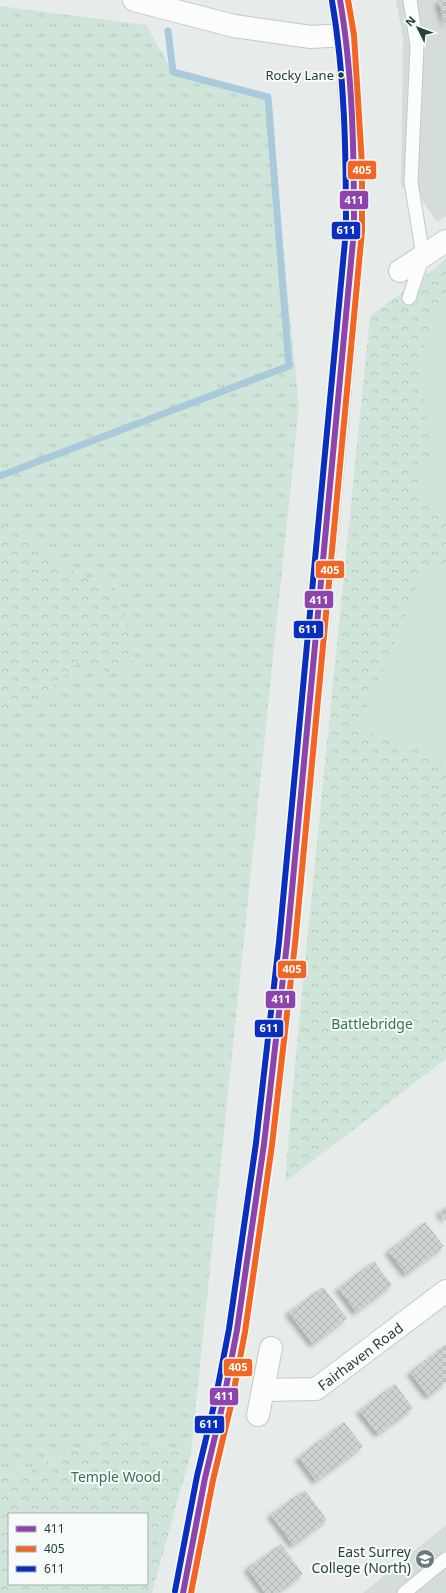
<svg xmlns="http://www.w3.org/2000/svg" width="446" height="1593" font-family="'Noto Sans',sans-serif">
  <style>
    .built { fill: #d5dddb }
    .grass { fill: url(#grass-tufts) }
    .forest { fill: url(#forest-crowns); fill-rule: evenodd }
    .pitch { fill: #d0e5da }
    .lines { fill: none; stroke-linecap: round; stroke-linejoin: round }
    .stream { stroke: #a9cada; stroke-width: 7 }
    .building { fill: url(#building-cross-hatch); filter: url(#shadow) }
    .lane-casing { stroke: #c4c9c8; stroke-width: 15 }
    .street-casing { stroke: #c4c9c8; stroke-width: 24 }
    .primary-casing { stroke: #c2caca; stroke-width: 24 }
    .lane { stroke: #fbfcfc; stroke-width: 13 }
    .street { stroke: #fbfcfc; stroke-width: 22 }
    .primary { stroke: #ced7d6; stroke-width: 22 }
    .bus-1-casing { stroke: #f6faf9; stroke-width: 9 }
    .bus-2-casing { stroke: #f6faf9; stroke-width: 9 }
    .bus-3-casing { stroke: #f6faf9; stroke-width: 9 }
    .bus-1 { stroke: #8e44ad; stroke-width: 6 }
    .bus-2 { stroke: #f26522; stroke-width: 6 }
    .bus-3 { stroke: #0a2ebe; stroke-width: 6 }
    .bus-dot { fill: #24403e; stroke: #f6faf9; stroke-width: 1.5 }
    .labels { text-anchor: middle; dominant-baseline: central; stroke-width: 4; stroke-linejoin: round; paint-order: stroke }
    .bus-label { font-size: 13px; fill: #24403e; stroke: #f6faf9; text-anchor: end }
    .park-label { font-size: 14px; fill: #2e7757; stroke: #f6faf9 }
    .street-label { font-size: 14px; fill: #24403e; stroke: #f6faf9 }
    .poi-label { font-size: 14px; fill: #24403e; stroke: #f6faf9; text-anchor: end }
    .line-badge { stroke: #f6faf9; stroke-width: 1.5 }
    .badge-label { font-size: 11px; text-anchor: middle; font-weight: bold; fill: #fff }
  </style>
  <defs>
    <pattern id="grass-tufts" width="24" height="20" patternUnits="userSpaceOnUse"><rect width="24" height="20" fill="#d0e5da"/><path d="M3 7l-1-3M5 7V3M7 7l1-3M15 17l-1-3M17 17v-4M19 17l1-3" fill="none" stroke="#b2c6bc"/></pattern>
    <pattern id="forest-crowns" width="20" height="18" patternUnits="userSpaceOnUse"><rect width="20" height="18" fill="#d0e5da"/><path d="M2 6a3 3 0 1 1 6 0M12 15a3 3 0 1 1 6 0" fill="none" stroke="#b2c6bc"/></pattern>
    <pattern id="building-cross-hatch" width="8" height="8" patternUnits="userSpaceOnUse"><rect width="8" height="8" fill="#ced3d2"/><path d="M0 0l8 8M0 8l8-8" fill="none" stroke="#b1b6b5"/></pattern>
    <filter id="shadow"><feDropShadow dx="-3.5" dy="3.5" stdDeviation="2" flood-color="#0004"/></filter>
  </defs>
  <rect width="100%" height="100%" fill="#e7eceb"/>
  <!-- built -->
  <path class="built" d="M396,0H446V216L437,222L418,194L401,187L403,39Z
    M446,1525V1593H363Z"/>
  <!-- grass -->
  <path class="grass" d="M0,6L146,25L173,72L268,97L299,406L191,1453L115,1436L0,1479Z"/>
  <!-- forest -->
  <path class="forest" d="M446,259V1059L285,1182L297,1042L370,316L430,272Z
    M0,524L24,536L68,569L116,589L127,623L133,664L110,673L79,660C57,684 34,711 0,711Z
    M115,1436L191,1453L152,1593H0V1479ZM9,1514H147V1584H9Z"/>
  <!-- pitch -->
  <path class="pitch" d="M446,296V512L413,493L432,448L419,367L429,325Z
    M427,566L446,574V762L359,727Z"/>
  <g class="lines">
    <!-- stream -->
    <path class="stream" d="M0,476L289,366L268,97L173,72L168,31"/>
  </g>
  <!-- building -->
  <path class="building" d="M442,0H446V26L438,1Z
    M446,1206V1221L439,1212Z
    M425,1222L444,1246L406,1274L388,1251Z
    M374,1261L392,1285L356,1312L338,1288Z
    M323,1287L347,1318L313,1344L288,1312Z
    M446,1344V1382L428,1396L410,1372Z
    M395,1384L413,1408L378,1434L359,1410Z
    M344,1422L363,1446L316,1481L298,1457Z
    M305,1490L327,1520L293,1545L270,1514Z
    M281,1544L303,1574L277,1593H265L247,1568Z"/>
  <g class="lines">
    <defs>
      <path id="lane" d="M409,298L423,256L411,182L417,46L410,0
        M404,1593L446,1559"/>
      <g id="street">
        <path d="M134,0L234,26L311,37L346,35"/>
        <path d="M400,271L446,241"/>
        <path id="s1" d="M263,1390L316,1389L446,1291"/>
        <path d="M258,1415L271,1348"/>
      </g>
      <path id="primary" d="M183,1593L205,1478L223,1403L237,1330L264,1144L287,943L337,422L354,230V165L346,35L340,0"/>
    </defs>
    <!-- lane casing -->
    <use href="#lane" class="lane-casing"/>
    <!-- street casing -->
    <use href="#street" class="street-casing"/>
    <!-- primary casing -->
    <use href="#primary" class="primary-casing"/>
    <!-- lane -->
    <use href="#lane" class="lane"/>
    <!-- street -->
    <use href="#street" class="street"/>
    <!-- primary -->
    <use href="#primary" class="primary"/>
    <defs>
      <path id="bus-1" d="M183,1593L205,1478L223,1403L237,1330L264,1144L287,943L354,230C354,154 353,75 340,0"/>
      <path id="bus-2" d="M191,1593L213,1480L231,1405L245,1332L272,1145L295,944L362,231V165L354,35L348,0"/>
      <path id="bus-3" d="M175,1591L197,1476L215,1401L229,1329L256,1143L279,942L346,230C346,154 345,76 332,1"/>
    </defs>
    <!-- bus-1 casing -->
    <use href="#bus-1" class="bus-1-casing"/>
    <!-- bus-2 casing -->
    <use href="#bus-2" class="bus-2-casing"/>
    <!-- bus-3 casing -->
    <use href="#bus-3" class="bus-3-casing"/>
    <!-- bus-1 -->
    <use href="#bus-1" class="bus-1"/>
    <!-- bus-2 -->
    <use href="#bus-2" class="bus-2"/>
    <!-- bus-3 -->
    <use href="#bus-3" class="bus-3"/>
  </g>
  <!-- icons -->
  <defs>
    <symbol id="university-disc" viewBox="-11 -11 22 22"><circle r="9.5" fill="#687c7b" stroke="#f6faf9"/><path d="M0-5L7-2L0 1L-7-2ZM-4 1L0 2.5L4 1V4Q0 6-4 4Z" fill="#fff"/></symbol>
  </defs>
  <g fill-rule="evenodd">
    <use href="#university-disc" x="414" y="1548" width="22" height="22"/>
  </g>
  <!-- markers -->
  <circle class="bus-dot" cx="341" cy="75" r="3.5"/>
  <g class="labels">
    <!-- bus labels -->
    <g class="bus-label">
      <text x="334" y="75">Rocky Lane</text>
    </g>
    <!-- park labels -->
    <g class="park-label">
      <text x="372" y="1023">Battlebridge</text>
      <text x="116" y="1476">Temple Wood</text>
    </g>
    <!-- street labels -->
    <g class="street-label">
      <text stroke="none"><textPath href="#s1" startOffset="108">Fairhaven Road</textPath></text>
    </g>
    <!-- poi labels -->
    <g class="poi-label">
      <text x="411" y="1551">East Surrey<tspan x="411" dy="16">College (North)</tspan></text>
    </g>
  </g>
  <g class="line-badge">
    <rect x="347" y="160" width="30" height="20" rx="4" fill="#f26522"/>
    <rect x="339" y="190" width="30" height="20" rx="4" fill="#8e44ad"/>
    <rect x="331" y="221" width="30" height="19" rx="4" fill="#0a2ebe"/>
    <rect x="315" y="560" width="30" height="19" rx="4" fill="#f26522"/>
    <rect x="304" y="590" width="30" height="19" rx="4" fill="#8e44ad"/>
    <rect x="293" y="620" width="31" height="19" rx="4" fill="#0a2ebe"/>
    <rect x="277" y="960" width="30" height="19" rx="4" fill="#f26522"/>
    <rect x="265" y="990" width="31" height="19" rx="4" fill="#8e44ad"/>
    <rect x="254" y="1019" width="30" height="19" rx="4" fill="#0a2ebe"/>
    <rect x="223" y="1358" width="30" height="19" rx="4" fill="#f26522"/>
    <rect x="209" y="1387" width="30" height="19" rx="4" fill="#8e44ad"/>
    <rect x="194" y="1415" width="31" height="19" rx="4" fill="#0a2ebe"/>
  </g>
  <g class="badge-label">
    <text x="362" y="174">405</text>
    <text x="354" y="204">411</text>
    <text x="346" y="234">611</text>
    <text x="330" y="574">405</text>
    <text x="319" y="604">411</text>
    <text x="308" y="633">611</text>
    <text x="292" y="973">405</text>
    <text x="281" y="1003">411</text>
    <text x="269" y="1032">611</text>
    <text x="238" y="1371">405</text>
    <text x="224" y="1400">411</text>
    <text x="209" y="1428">611</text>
  </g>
  <!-- legend -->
  <rect x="8" y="1513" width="140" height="72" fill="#f6faf9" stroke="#a2b0ae"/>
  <rect x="16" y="1526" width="20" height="6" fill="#8e44ad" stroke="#a2b0ae"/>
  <text x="44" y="1533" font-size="12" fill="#24403e">411</text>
  <rect x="16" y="1546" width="20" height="6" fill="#f26522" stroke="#a2b0ae"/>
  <text x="44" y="1553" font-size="12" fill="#24403e">405</text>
  <rect x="16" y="1566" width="20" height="6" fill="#0a2ebe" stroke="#a2b0ae"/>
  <text x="44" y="1573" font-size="12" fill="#24403e">611</text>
  <!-- north arrow -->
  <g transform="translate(418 28) rotate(312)" stroke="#f6faf9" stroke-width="3" paint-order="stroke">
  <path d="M0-3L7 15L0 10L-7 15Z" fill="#24403e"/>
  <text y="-6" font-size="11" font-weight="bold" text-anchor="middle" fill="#24403e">N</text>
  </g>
</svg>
